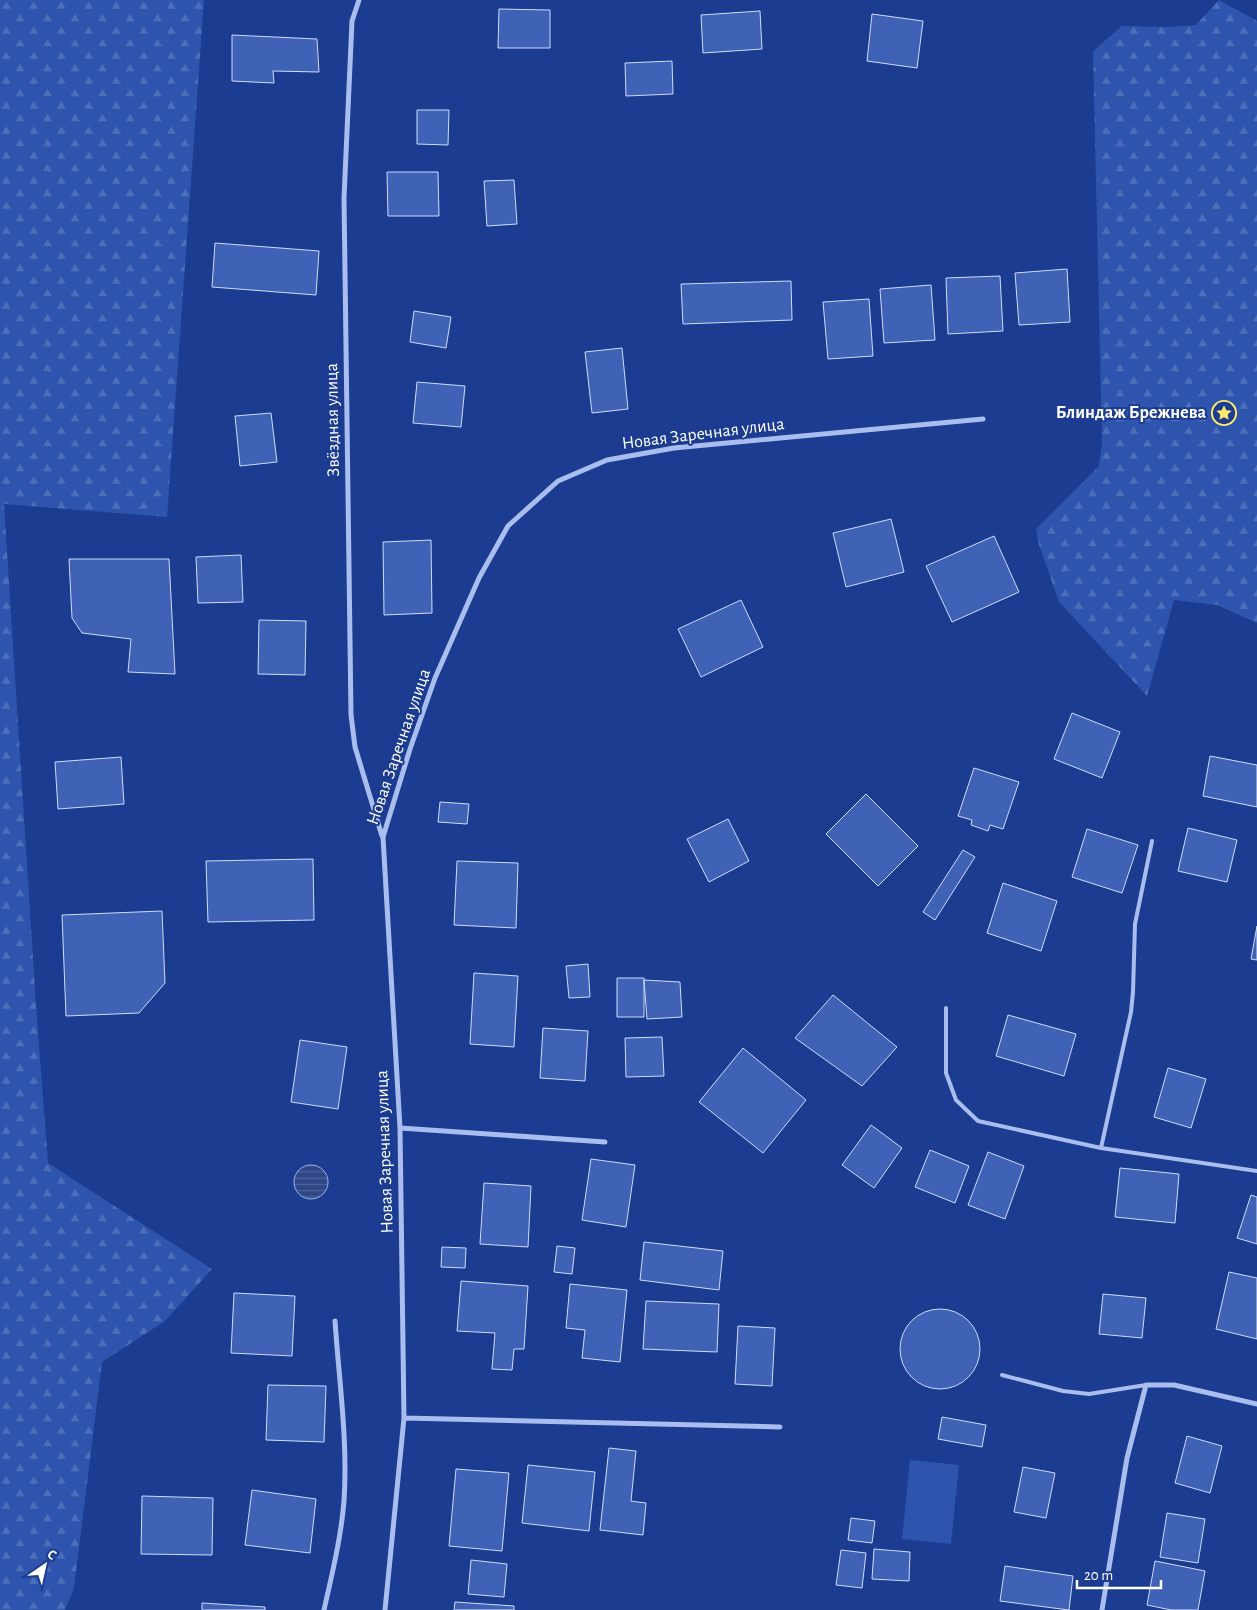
<svg xmlns="http://www.w3.org/2000/svg" width="1257" height="1610" font-family="'Alegreya Sans',sans-serif">
  <style>
    .green { fill: #2e54ae }
    .forest { fill: url(#forest-firs) }
    .water { fill: url(#water-rules); stroke: #9cb6f0 }
    .building { fill: #3f62b6; stroke: #cfdcfa }
    .lines { fill: none; stroke-linecap: round; stroke-linejoin: round }
    .service { stroke: #a9beee; stroke-width: 4 }
    .minor { stroke: #a9beee; stroke-width: 5 }
    .labels { text-anchor: middle; dominant-baseline: central; stroke-width: 4; stroke-linejoin: round; paint-order: stroke }
    .poi-label { font-size: 18px; font-weight: bold; fill: #fff; stroke: #1b3c90; text-anchor: end }
    .street-label { font-size: 18px; fill: #fff; stroke: #1b3c90 }
  </style>
  <defs>
    <pattern id="forest-firs" width="22" height="20" patternUnits="userSpaceOnUse" patternTransform="scale(1.25)"><rect width="22" height="20" fill="#2e54ae"/><path d="M5 1l3.5 6h-7zM16 11l3.5 6h-7z" fill="#4d6eba"/></pattern>
    <pattern id="water-rules" width="6" height="5" patternUnits="userSpaceOnUse" patternTransform="scale(1.25)"><rect width="6" height="5" fill="#2f4786"/><path d="M0 2.5h6" fill="none" stroke="#4e6398"/></pattern>
  </defs>
  <rect width="100%" height="100%" fill="#1b3c90"/>
  <!-- green -->
  <path class="green" d="M910,1460L959,1465L951,1544L902,1539Z"/>
  <!-- forest -->
  <path class="forest" d="M0,0H204L167,517L4,504L36,1005L48,1163L212,1269L165,1321L102,1362L74,1588L65,1610H0Z
    M1219,0L1257,21V623L1217,605L1174,600L1147,696L1059,602L1039,545L1036,529L1099,466L1102,442L1093,51L1122,26L1167,27L1196,25Z"/>
  <!-- water -->
  <path class="water" d="M294 1182a17 17 0 1 1 34 0a17 17 0 1 1-34 0Z"/>
  <!-- building -->
  <path class="building" d="M499,9L550,10V48H498Z
    M760,11L762,49L703,53L701,15Z
    M872,14L923,21L917,68L867,61Z
    M232,35L317,39L319,72L273,71L274,83L232,81Z
    M672,61L673,94L626,96L625,63Z
    M417,110H449L448,145L417,144Z
    M387,172H438L439,216H388Z
    M514,180L517,224L487,226L484,181Z
    M215,243L319,251L316,295L212,287Z
    M1067,269L1070,322L1019,325L1015,273Z
    M1000,276L1003,331L948,334L946,278Z
    M791,281L792,320L683,324L681,284Z
    M931,285L935,340L884,343L880,289Z
    M869,299L873,356L828,359L823,302Z
    M414,311L451,317L446,348L410,342Z
    M622,348L628,409L592,413L585,352Z
    M417,382L465,386L461,427L413,423Z
    M271,413L277,462L240,466L235,416Z
    M891,519L904,572L846,587L833,533Z
    M994,536L1019,592L952,622L926,566Z
    M431,540L432,613L384,615L383,542Z
    M241,555L243,602L198,603L196,557Z
    M69,559H169L175,674L128,672L131,639L82,633L72,618Z
    M741,600L763,647L701,677L678,629Z
    M259,620L306,621L305,675L258,674Z
    M1072,713L1120,732L1102,778L1054,759Z
    M1210,756L1257,765V807L1203,796Z
    M121,757L124,804L58,809L55,762Z
    M974,768L1019,782L1003,829L990,825L988,831L971,825L972,820L958,816Z
    M866,794L918,846L878,886L826,834Z
    M440,802L469,804L467,824L438,822Z
    M728,819L749,861L709,882L687,839Z
    M1188,828L1237,840L1227,882L1178,871Z
    M1087,829L1138,845L1122,893L1072,877Z
    M963,850L975,857L935,920L923,912Z
    M313,859L314,920L208,922L206,861Z
    M457,861L518,863L516,928L454,925Z
    M1003,883L1057,901L1041,951L987,933Z
    M162,911L165,983L139,1013L66,1016L62,915Z
    M1257,926V960L1251,959Z
    M588,964L590,997L569,998L566,966Z
    M474,973L518,976L514,1047L470,1044Z
    M617,978H644V1017H617Z
    M644,980L680,982L682,1017L647,1019Z
    M833,995L897,1047L862,1086L795,1038Z
    M1008,1015L1076,1034L1064,1076L996,1056Z
    M543,1028L588,1031L585,1081L540,1078Z
    M662,1037L664,1076L626,1077L625,1038Z
    M300,1040L347,1047L338,1109L291,1102Z
    M743,1048L806,1100L763,1153L699,1102Z
    M1168,1068L1206,1079L1191,1128L1154,1117Z
    M871,1125L902,1148L874,1188L842,1165Z
    M930,1150L969,1166L955,1203L915,1187Z
    M988,1152L1024,1166L1005,1219L968,1205Z
    M591,1159L635,1165L626,1227L582,1220Z
    M1120,1168L1179,1174L1175,1223L1115,1217Z
    M484,1183L531,1186L528,1247L480,1244Z
    M1251,1195L1257,1197V1244L1237,1238Z
    M644,1242L723,1251L719,1290L640,1280Z
    M557,1246L575,1248L572,1274L554,1272Z
    M442,1247L466,1248L465,1268L441,1267Z
    M1229,1272L1257,1278V1339L1216,1329Z
    M461,1281L528,1286L524,1349H514L512,1370L492,1369L495,1333L457,1331Z
    M570,1284L627,1290L620,1362L582,1358L585,1330L566,1328Z
    M234,1293L295,1296L292,1356L231,1353Z
    M1103,1294L1146,1298L1142,1338L1099,1334Z
    M646,1301L719,1304L717,1352L643,1349Z
    M900 1349a40 40 0 1 1 80 0a40 40 0 1 1-80 0Z
    M738,1326L775,1328L772,1386L735,1384Z
    M268,1385L326,1386L324,1442L266,1440Z
    M942,1417L986,1425L982,1447L938,1439Z
    M1187,1436L1222,1446L1210,1493L1175,1483Z
    M609,1448L636,1451L631,1501L646,1503L643,1535L600,1530Z
    M528,1465L595,1472L589,1531L522,1523Z
    M1023,1467L1055,1473L1046,1518L1014,1512Z
    M456,1469L509,1473L502,1551L449,1546Z
    M252,1490L316,1499L310,1553L245,1545Z
    M142,1496L213,1498L212,1555L141,1554Z
    M1167,1513L1205,1519L1198,1563L1160,1557Z
    M851,1518L875,1521L872,1543L848,1540Z
    M874,1549L910,1552L909,1581L872,1579Z
    M841,1550L866,1553L862,1588L836,1585Z
    M471,1560L507,1564L504,1597L468,1594Z
    M1155,1561L1205,1571L1198,1610H1171L1147,1605Z
    M1005,1566L1073,1576L1069,1610L1000,1601Z
    M455,1602L514,1606V1610H454Z
    M202,1603L265,1607V1610H202Z"/>
  <g class="lines">
    <!-- service -->
    <path class="service" d="M946,1008V1073L956,1100L978,1121L1101,1148L1257,1171
      M1101,1148L1131,1012L1133,992L1135,924L1152,841
      M1002,1375L1063,1391L1089,1394L1146,1385"/>
    <!-- minor -->
    <path class="minor" d="M359,0L352,21L344,198L351,715L355,747L382,836
      M400,1128L605,1142
      M404,1418L780,1427
      M324,1610C332,1574 341,1538 344,1501C348,1441 339,1380 335,1321
      M385,1610L404,1418L400,1128L383,837L410,749L435,678L479,578L508,526L558,481L607,460L674,448L983,419
      M1102,1610L1127,1458L1146,1385H1174L1257,1404"/>
  </g>
  <!-- icons -->
  <defs>
    <symbol id="sight-ring" viewBox="-11 -11 22 22"><circle r="9.5" fill="#1b3c90" stroke="#ffeb67" stroke-width="1.5"/><path d="M0-6L1.8-2.2L6-1.7L2.9 1.2L3.7 5.4L0 3.3L-3.7 5.4L-2.9 1.2L-6-1.7L-1.8-2.2Z" fill="#ffeb67"/></symbol>
  </defs>
  <g fill-rule="evenodd">
    <use href="#sight-ring" x="1210" y="399" width="28" height="28"/>
  </g>
  <g class="labels">
    <!-- poi labels -->
    <g class="poi-label">
      <text x="1206" y="413">Блиндаж Брежнева</text>
    </g>
    <!-- street labels -->
    <g class="street-label">
      <text transform="translate(333 420) rotate(-91)">Звёздная улица</text>
      <text transform="translate(703 434) rotate(-7)">Новая Заречная улица</text>
      <text transform="translate(399 747) rotate(-71)">Новая Заречная улица</text>
      <text transform="translate(385 1152) rotate(-92)">Новая Заречная улица</text>
    </g>
  </g>
  <!-- north arrow -->
  <g transform="translate(45 1565) rotate(34)" stroke="#1b3c90" stroke-width="4" paint-order="stroke">
  <path d="M0-4L9 19L0 12L-9 19Z" fill="#ffffff"/>
  <text y="-8" font-size="14" font-weight="bold" text-anchor="middle" fill="#ffffff">С</text>
  </g>
  <!-- scale -->
  <path d="M1077 1580v8h84v-8" fill="none" stroke="#ffffff" stroke-width="2.5"/>
  <text x="1084" y="1580" font-size="15" fill="#ffffff" stroke="#1b3c90" stroke-width="4" paint-order="stroke">20 m</text>
</svg>
